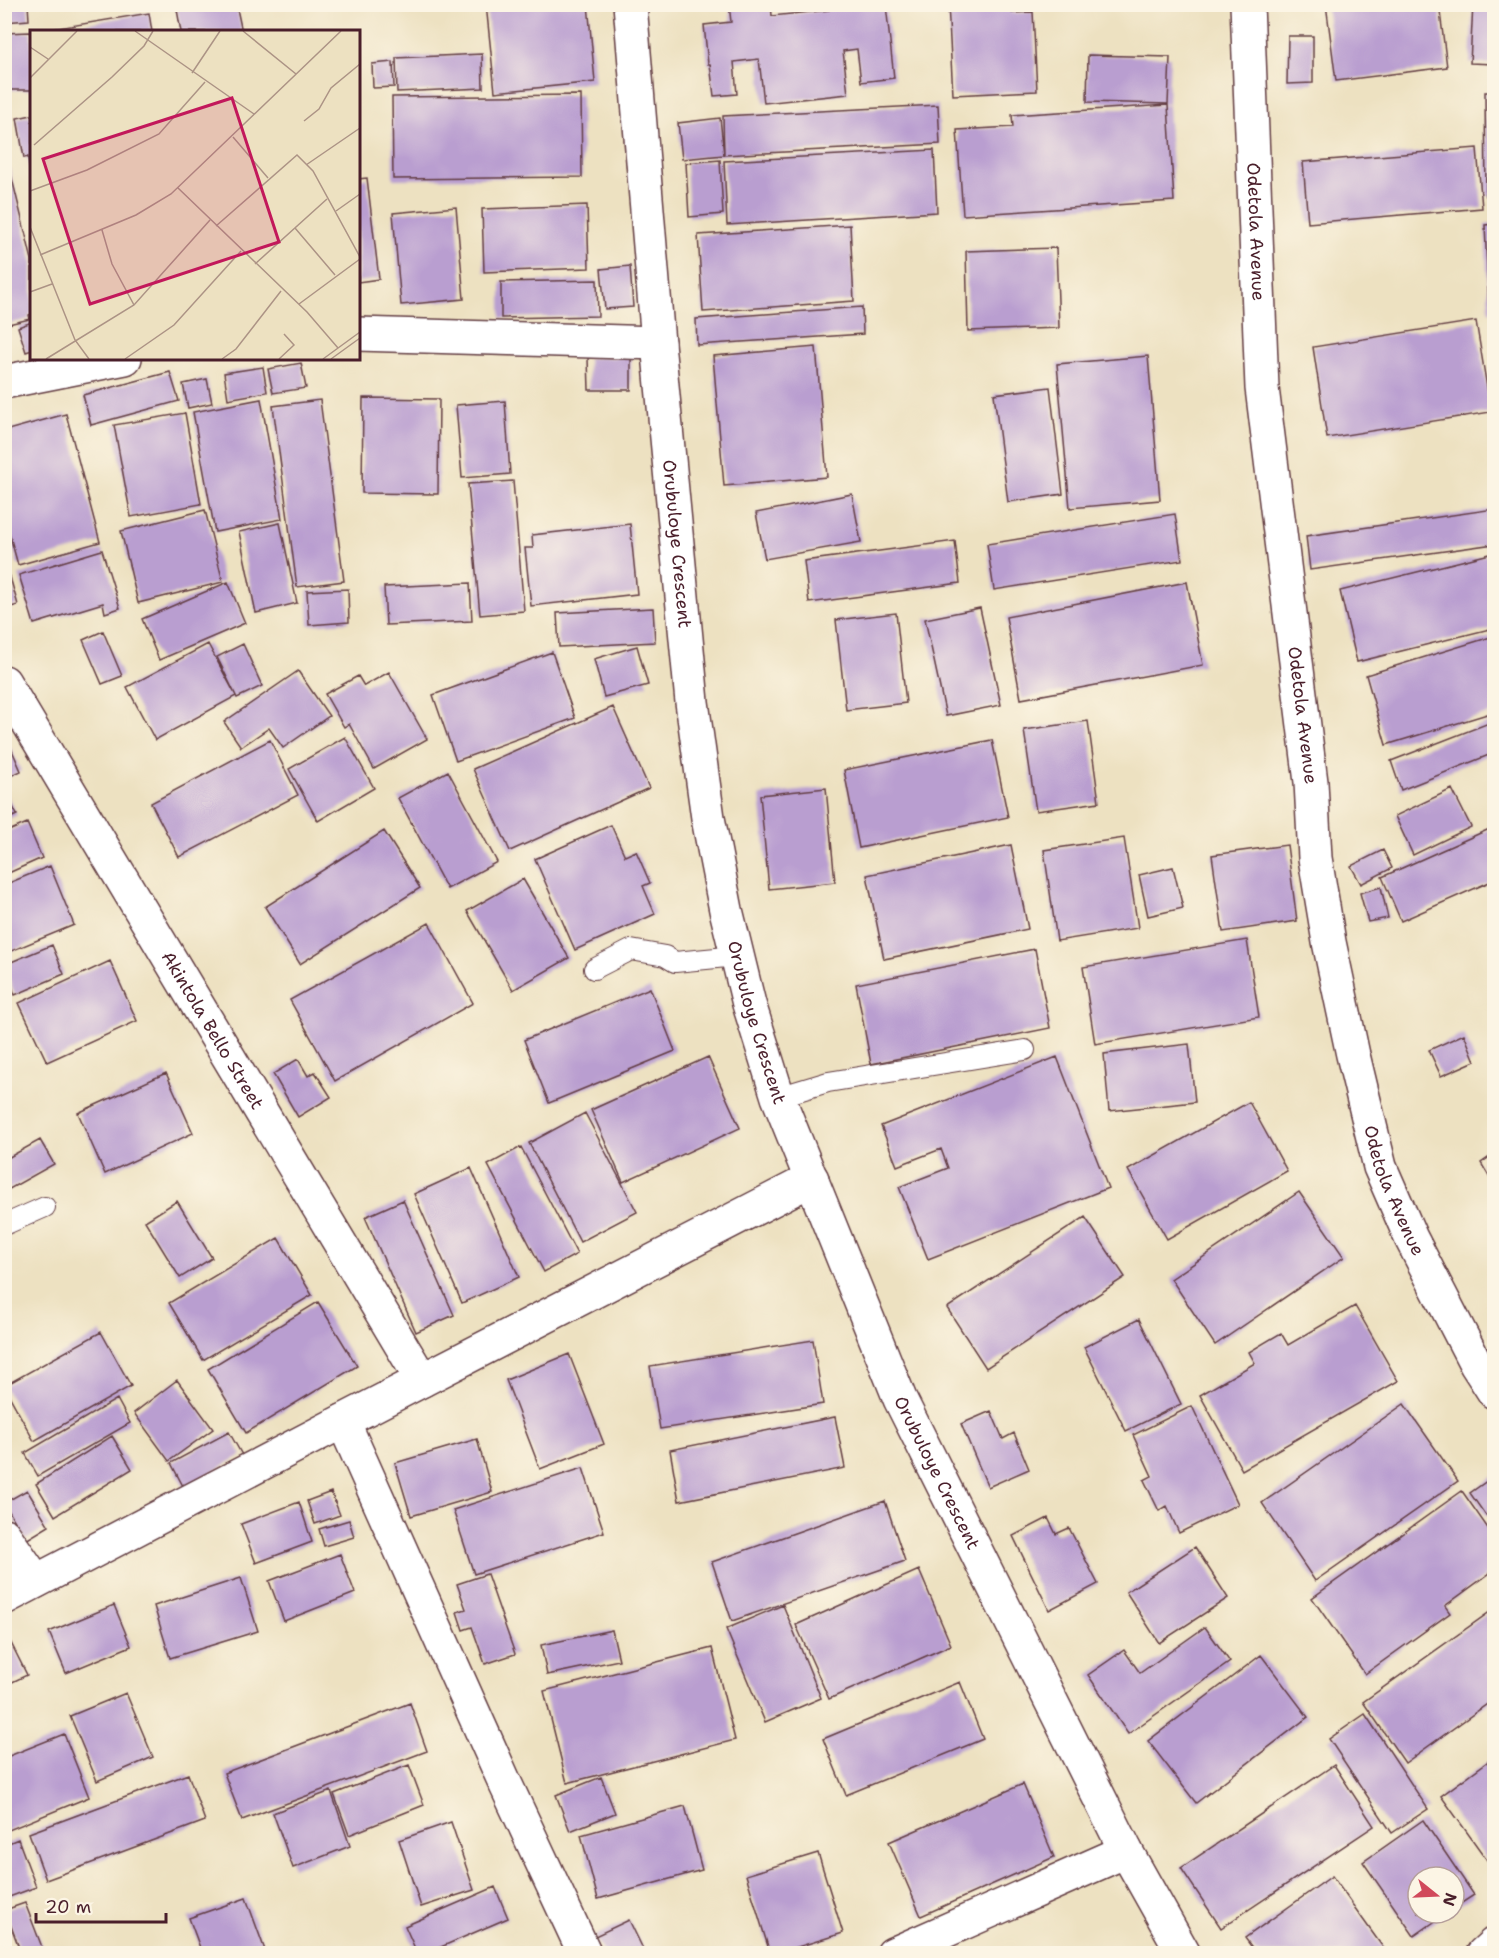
<svg xmlns="http://www.w3.org/2000/svg" width="1499" height="1958" font-family="'Shantell Sans',sans-serif">
  <style>
    .building { fill: #b99ed0 }
    .lines { fill: none; stroke-linecap: round; stroke-linejoin: round }
    .lane-casing { stroke: #623c42; stroke-width: 22 }
    .street-casing { stroke: #623c42; stroke-width: 36 }
    .lane { stroke: #fff; stroke-width: 20 }
    .street { stroke: #fff; stroke-width: 33 }
    .labels { text-anchor: middle; dominant-baseline: central; stroke-width: 4.5; stroke-linejoin: round; paint-order: stroke }
    .street-label { font-size: 18px; fill: #4a1f2b; stroke: #fcf5e5 }
    .inset-road { fill: none; stroke: #ac9385; stroke-width: 1.5 }
    .view { fill: #c2185b; fill-opacity: 0.15; stroke: #c2185b; stroke-width: 3 }
    .inset-edge { fill: none; stroke: #4a1f2b; stroke-width: 3 }
  </style>
  <rect width="100%" height="100%" fill="#fcf5e5"/>
  <filter id="ink" filterUnits="userSpaceOnUse"><feTurbulence type="fractalNoise" baseFrequency=".0167" numOctaves="2"/><feDisplacementMap in="SourceGraphic" scale="12" xChannelSelector="R" yChannelSelector="G"/><feConvolveMatrix kernelMatrix="1 2 1 2 8 2 1 2 1" color-interpolation-filters="sRGB"/></filter>
  <filter id="wash" filterUnits="userSpaceOnUse"><feTurbulence type="fractalNoise" baseFrequency=".008" numOctaves="4" result="noise"/><feDisplacementMap in="SourceGraphic" scale="24" xChannelSelector="R" yChannelSelector="G"/><feGaussianBlur stdDeviation="1.35" result="paint"/><feColorMatrix in="noise" values="0 0 0 0 0 0 0 0 0 0 0 0 0 0 0 0 0 1.4 0 .05"/><feComposite in="paint" operator="in"/></filter>
  <g filter="url(#wash)">
    <rect width="100%" height="100%" fill="#ede1c1"/>
    <g id="blocks">
      <!-- building -->
      <path class="building" d="M4,4H28L29,20L4,22Z
        M176,4H236L242,32H181Z
        M486,4H588L595,82L495,92Z
        M729,4H771L772,16L829,10L828,4H863L864,8L886,5L894,78L861,82L857,49L843,51L848,94L764,103L759,59L734,62L737,94L714,96L710,64H708L704,25L731,22Z
        M948,4H1012V13L1033,12L1037,91L953,95Z
        M1326,4H1439L1447,67L1336,81Z
        M1473,4H1494V64L1470,63Z
        M149,13L152,32H53L52,29Z
        M31,32L32,90H4V33Z
        M1288,36H1313V83L1287,84Z
        M482,54L483,88L397,92L396,58Z
        M1088,55L1170,57L1168,104L1087,102Z
        M393,62L394,87L373,88L372,64Z
        M1485,92H1494V196H1486Z
        M581,95L582,177L393,179L392,97Z
        M938,105L940,144L724,155L723,116Z
        M1168,105L1174,201L963,215L957,130L1013,127L1012,115Z
        M32,115V170H30L28,157L24,158L17,118Z
        M720,118L724,155L682,159L678,123Z
        M1477,148L1482,208L1308,223L1303,162Z
        M5,150L32,260V314L29,315L30,319L4,325Z
        M934,150L937,212L727,225L724,161Z
        M720,160L723,214L689,217L686,163Z
        M367,178L379,279L358,282V179Z
        M587,205L589,268L484,272L482,209Z
        M456,207L464,299L401,305L393,213Z
        M1494,224V312H1489L1485,225Z
        M850,225L854,301L703,312L698,235Z
        M1056,248L1059,328L968,331L966,251Z
        M630,266L633,307L605,309L601,269Z
        M597,280L598,316L501,318V282Z
        M862,307L863,334L697,345L696,319Z
        M1476,321L1491,412L1327,438L1313,347Z
        M32,322V350L26,352L18,327Z
        M816,347L827,477L724,486L713,356Z
        M1148,356L1160,500L1070,508L1057,364Z
        M631,357V390H589L588,358Z
        M301,363L306,388L273,393L268,369Z
        M263,367L267,392L228,399L224,373Z
        M170,372L179,401L91,425L83,395Z
        M207,379L212,403L188,408L183,384Z
        M1050,387L1063,494L1008,502L994,394Z
        M363,398L439,399L438,494L362,493Z
        M261,399L282,519L215,532L193,412Z
        M320,400L344,581L297,587L273,406Z
        M505,401L510,474L462,478L456,405Z
        M185,413L201,504L131,517L114,425Z
        M66,414L100,542L18,565L4,514V431Z
        M513,481L524,611L480,615L468,484Z
        M852,494L861,542L765,559L756,513Z
        M1494,509V544L1310,570L1306,536Z
        M205,510L223,582L138,603L121,531Z
        M1175,514L1182,560L994,590L987,544Z
        M280,523L297,603L256,613L239,532Z
        M630,524L637,594L531,606L525,548H533L532,535Z
        M955,541L960,583L809,603L804,561Z
        M102,550L120,608L105,613L103,603L34,624L19,575Z
        M1494,553V628L1357,662L1340,591Z
        M4,556L18,605L4,609Z
        M228,582L245,623L159,660L142,619Z
        M1187,582L1203,665L1021,699L1006,617Z
        M470,583L472,621L386,625L384,587Z
        M348,589L349,622L309,625L307,591Z
        M653,608L655,642L559,647L557,613Z
        M980,608L1001,705L946,716L925,619Z
        M896,613L906,703L846,710L836,620Z
        M103,631L122,676L102,684L83,640Z
        M1494,636V712L1386,745L1366,675Z
        M208,644L236,696L155,740L127,687Z
        M243,644L262,686L237,698L217,657Z
        M637,646L648,685L604,697L594,659Z
        M552,652L575,718L456,761L433,695Z
        M298,671L329,716L283,748L269,728L241,747L224,722Z
        M389,672L427,739L374,769L349,724L344,727L325,694L358,676L364,686Z
        M613,707L649,788L510,851L473,769Z
        M1088,721L1099,802L1036,811L1024,730Z
        M1494,721V753L1401,790L1391,761Z
        M345,737L374,788L318,821L289,769Z
        M270,740L298,795L179,857L151,803Z
        M992,740L1008,817L859,848L844,770Z
        M11,748L21,771L4,779V751Z
        M448,771L497,862L447,889L398,798Z
        M826,788L835,882L769,889L760,795Z
        M4,789L17,815L4,821Z
        M1452,789L1471,827L1413,855L1395,816Z
        M27,823L42,858L4,875V833Z
        M611,825L625,856L636,851L650,883L643,886L655,914L575,950L535,859Z
        M1494,827V880L1401,921L1382,877Z
        M384,831L420,888L300,964L265,907Z
        M1124,838L1138,928L1057,941L1044,850Z
        M1011,845L1028,929L884,959L867,875Z
        M1287,845L1297,921L1223,932L1212,855Z
        M1383,850L1392,868L1361,884L1351,866Z
        M50,866L74,925L4,954V885Z
        M1173,867L1183,908L1148,916L1139,875Z
        M523,879L569,958L513,990L467,911Z
        M1381,887L1388,918L1368,922L1360,893Z
        M429,923L473,1003L335,1081L290,1000Z
        M1247,940L1259,1017L1095,1044L1083,967Z
        M52,945L64,974L15,995L4,965Z
        M1035,949L1050,1028L871,1064L856,984Z
        M110,961L137,1021L47,1062L19,1003Z
        M650,988L675,1051L549,1103L524,1040Z
        M1464,1034L1475,1061L1441,1076L1429,1050Z
        M1189,1044L1195,1102L1109,1111L1104,1054Z
        M708,1057L740,1128L623,1182L591,1110Z
        M1057,1057L1108,1188L928,1259L899,1187L948,1168L941,1149L897,1166L881,1126Z
        M298,1059L308,1076L315,1072L331,1097L298,1117L273,1074Z
        M166,1073L193,1133L105,1174L78,1113Z
        M1249,1102L1287,1171L1167,1239L1128,1170Z
        M585,1113L637,1212L580,1242L529,1143Z
        M40,1140L54,1164L4,1192V1160Z
        M521,1147L577,1254L544,1272L488,1165Z
        M1494,1154V1185L1481,1163Z
        M471,1168L519,1277L462,1303L414,1194Z
        M1299,1192L1344,1257L1215,1345L1171,1279Z
        M403,1200L454,1315L416,1332L365,1217Z
        M177,1201L212,1258L180,1278L145,1221Z
        M1085,1217L1125,1277L986,1368L947,1308Z
        M278,1238L312,1295L203,1360L169,1303Z
        M318,1302L357,1366L246,1433L208,1369Z
        M1355,1306L1398,1381L1242,1470L1200,1395L1255,1363L1249,1352L1281,1333L1288,1345Z
        M1139,1319L1181,1404L1126,1431L1084,1347Z
        M101,1332L131,1386L34,1441L4,1386Z
        M813,1340L823,1404L660,1429L650,1366Z
        M569,1354L604,1444L540,1469L506,1380Z
        M177,1380L213,1429L169,1461L134,1413Z
        M117,1399L130,1423L38,1476L25,1453Z
        M1404,1404L1458,1481L1315,1581L1262,1503Z
        M1192,1406L1238,1504L1179,1533L1167,1506L1159,1511L1144,1480L1152,1476L1133,1435Z
        M991,1411L1003,1439L1014,1433L1029,1469L988,1487L961,1424Z
        M835,1417L845,1468L679,1501L670,1450Z
        M229,1432L242,1455L184,1488L171,1463Z
        M112,1436L132,1469L55,1516L36,1484Z
        M477,1439L492,1492L411,1516L395,1463Z
        M583,1468L604,1532L474,1574L453,1510Z
        M1494,1476V1509L1486,1516L1470,1493Z
        M27,1490L49,1526L26,1540L4,1503Z
        M1462,1491L1494,1537V1570L1445,1606L1450,1613L1365,1674L1312,1598Z
        M331,1492L340,1515L315,1524L307,1501Z
        M885,1501L905,1561L732,1621L712,1562Z
        M299,1502L312,1542L256,1563L241,1524Z
        M1048,1518L1056,1534L1069,1528L1098,1584L1049,1610L1013,1536Z
        M349,1520L354,1537L324,1546L319,1529Z
        M1195,1547L1228,1598L1159,1643L1126,1592Z
        M340,1554L355,1593L284,1621L269,1581Z
        M919,1570L951,1645L829,1699L796,1625Z
        M487,1574L515,1654L485,1664L472,1627L463,1630L457,1612L466,1609L457,1584Z
        M241,1578L258,1631L170,1658L154,1606Z
        M114,1605L131,1646L66,1673L49,1632Z
        M783,1605L821,1698L765,1722L726,1629Z
        M1494,1609V1699L1405,1763L1363,1702Z
        M1205,1627L1230,1662L1128,1734L1088,1675L1124,1650L1140,1673Z
        M612,1630L619,1660L547,1675L541,1645Z
        M10,1641L27,1675L4,1686V1644Z
        M712,1648L735,1740L567,1783L544,1691Z
        M1261,1655L1308,1717L1196,1803L1148,1741Z
        M960,1682L983,1739L846,1795L823,1739Z
        M126,1693L153,1757L97,1781L70,1716Z
        M410,1703L427,1751L242,1820L224,1773Z
        M1365,1714L1428,1809L1392,1833L1329,1739Z
        M64,1734L89,1797L4,1832V1758Z
        M1494,1757V1870L1441,1796Z
        M409,1765L424,1805L349,1835L334,1794Z
        M1334,1765L1374,1826L1221,1928L1181,1868Z
        M188,1774L205,1821L46,1880L29,1833Z
        M601,1777L615,1813L570,1831L556,1795Z
        M1023,1784L1054,1857L921,1916L889,1842Z
        M331,1791L350,1846L293,1868L273,1813Z
        M685,1806L702,1870L598,1899L581,1835Z
        M1423,1820L1474,1895L1454,1908V1877H1418V1913H1447L1414,1936L1363,1862Z
        M451,1822L474,1890L421,1907L399,1840Z
        M18,1839L36,1887L4,1899V1845Z
        M818,1853L843,1933L778,1953H770L746,1875Z
        M1332,1876L1387,1953H1256L1245,1938Z
        M495,1887L508,1918L427,1953H417L405,1926Z
        M246,1898L266,1953H202L189,1918Z
        M25,1903L42,1947L21,1953L5,1910Z
        M629,1920L645,1953H604L595,1936Z
        M752,1948L754,1953H735Z"/>
    </g>
  </g>
  <g filter="url(#ink)">
    <use href="#blocks" fill-opacity="0" stroke="#623c42" stroke-width="1.5"/>
    <g class="lines">
      <defs>
        <path id="lane" d="M594,969L631,950L665,956L675,962L737,956
          M778,1097L828,1082L1025,1050
          M4,1225L45,1207"/>
        <g id="street">
          <path id="s1" d="M630,4L658,343L692,702L708,818L726,910L749,1004L778,1097L900,1399L1126,1851L1184,1954"/>
          <path id="s2" d="M1247,4L1262,388L1311,782L1315,858L1329,942L1353,1055L1380,1167L1411,1238L1476,1364L1494,1392"/>
          <path d="M358,334L658,343"/>
          <path d="M4,382L125,358"/>
          <path id="s3" d="M4,682L422,1380"/>
          <path d="M343,1421L505,1783L585,1954"/>
          <path d="M4,1535L36,1581"/>
          <path d="M4,1598L343,1421L812,1179"/>
          <path d="M893,1954L1126,1851"/>
          <path d="M1483,1954L1494,1944"/>
        </g>
      </defs>
      <!-- lane casing -->
      <use href="#lane" class="lane-casing"/>
      <!-- street casing -->
      <use href="#street" class="street-casing"/>
      <!-- lane -->
      <use href="#lane" class="lane"/>
      <!-- street -->
      <use href="#street" class="street"/>
    </g>
  </g>
  <g class="labels">
    <!-- street labels -->
    <g class="street-label">
      <text stroke="none"><textPath href="#s2" startOffset="228">Odetola Avenue</textPath></text>
      <text stroke="none"><textPath href="#s1" startOffset="542">Orubuloye Crescent</textPath></text>
      <text stroke="none"><textPath href="#s2" startOffset="714">Odetola Avenue</textPath></text>
      <text stroke="none"><textPath href="#s1" startOffset="1028">Orubuloye Crescent</textPath></text>
      <text stroke="none"><textPath href="#s3" startOffset="406">Akintola Bello Street</textPath></text>
      <text stroke="none"><textPath href="#s2" startOffset="1200">Odetola Avenue</textPath></text>
      <text stroke="none"><textPath href="#s1" startOffset="1514">Orubuloye Crescent</textPath></text>
    </g>
  </g>
  <!-- overview -->
  <g transform="translate(30 30)">
    <rect width="330" height="330" fill="#ede1c1"/>
    <path class="inset-road" d="M105,1L224,84M213,1L266,44M0,17L18,29M162,43L190,1M0,48L47,1M274,91L289,79L301,58L330,34M203,107L238,148M4,115L82,47L114,16L123,1M276,135L330,98M148,158L277,282L308,318M0,161L57,140L129,104L175,52M306,181L330,164M186,196L267,125L283,141L330,227M0,197L45,310L59,329M265,198L305,245M72,200L82,234L104,275M10,225L106,185L141,164L311,1M225,234L297,169M0,262L22,254M269,274L330,229M16,329L104,275L180,190M95,329L144,295L211,221M192,329L206,319L251,261M249,329L264,315L254,304M293,329L330,302M301,329L330,308"/>
    <path class="view" d="M202,68L249,212L60,274L13,129Z"/>
    <rect width="330" height="330" class="inset-edge"/>
  </g>
  <!-- margin -->
  <rect width="1499" height="1958" fill="none" stroke="#fcf5e5" stroke-width="24"/>
  <!-- north arrow -->
  <g transform="translate(1436 1895) rotate(108)"><circle r="28" fill="#fcf5e5" stroke="#b59f9b" stroke-width="1.5"/>
  <path d="M0-4.5L10 22L0 15L-10 22Z" fill="#d1495b"/>
  <text y="-9" font-size="16" font-weight="bold" text-anchor="middle" fill="#4a1f2b">N</text>
  </g>
  <!-- scale -->
  <path d="M36 1913v9h130v-9" fill="none" stroke="#4a1f2b" stroke-width="3"/>
  <text x="45" y="1913" font-size="18" fill="#4a1f2b" stroke="#fcf5e5" stroke-width="4.5" paint-order="stroke">20 m</text>
</svg>
